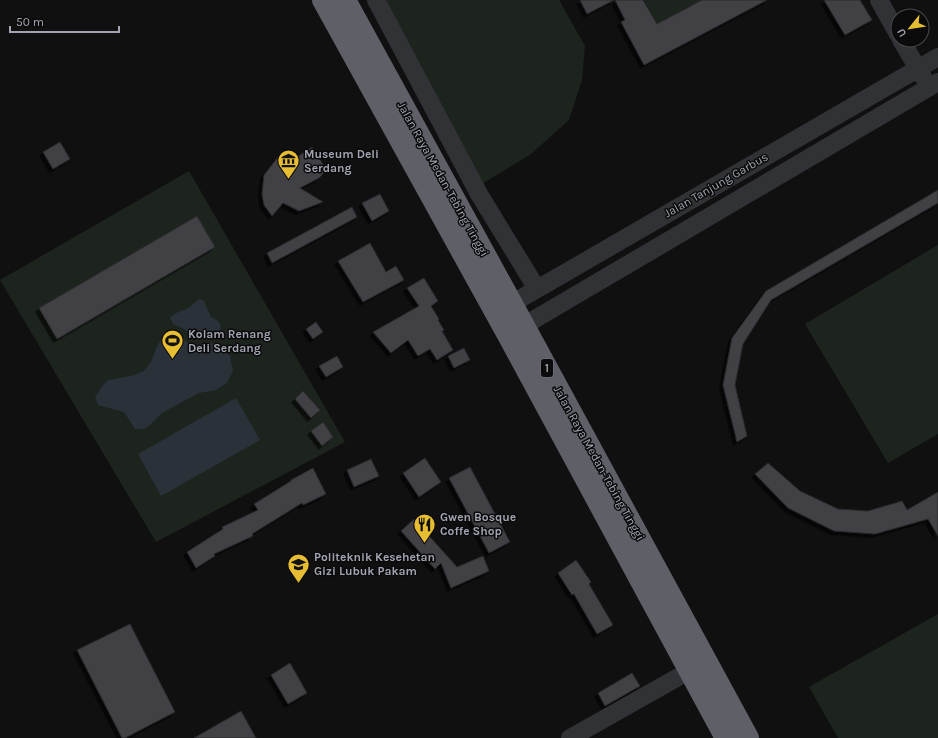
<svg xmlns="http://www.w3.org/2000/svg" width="938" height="738" font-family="Karla,sans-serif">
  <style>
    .green { fill: #1d241e }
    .water { fill: #2a3139 }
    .building { fill: #3f4044; stroke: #2a2a2d; filter: url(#shadow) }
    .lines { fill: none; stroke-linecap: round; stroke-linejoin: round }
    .minor { stroke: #313236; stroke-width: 18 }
    .highway { stroke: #5e5f67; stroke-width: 22 }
    .labels { text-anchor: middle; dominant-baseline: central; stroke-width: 3; stroke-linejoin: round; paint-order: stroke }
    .shield { fill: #0b0b0c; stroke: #757780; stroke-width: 1 }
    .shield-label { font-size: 11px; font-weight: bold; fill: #a2a5b1 }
    .poi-label { font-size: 12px; font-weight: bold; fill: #a2a5b1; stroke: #0b0b0c; text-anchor: start }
    .street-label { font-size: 12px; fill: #a2a5b1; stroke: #0b0b0c }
  </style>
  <defs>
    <filter id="shadow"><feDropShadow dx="-3.5" dy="3.5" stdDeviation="0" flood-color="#0009"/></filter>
  </defs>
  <rect width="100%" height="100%" fill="#101011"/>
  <!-- green -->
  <path class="green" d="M384,0H559L585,46L582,80L569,120L531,154L482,184Z
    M644,0H702L657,24Z
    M189,171L345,442L156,542L0,280Z
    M938,245V434L888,463L805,324Z
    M938,614V738H838L809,687Z"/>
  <!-- water -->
  <path class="water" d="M200,299L204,301L211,317L218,321L221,326L219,333L216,336L205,334L195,337L184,329L173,324L170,318C176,311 182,312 190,307C194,304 195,301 200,299Z
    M164,336H174L196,346L211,343L220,346L230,356L233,371L227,383L216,390L199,393L182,402L162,413L150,425L144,429H135L124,412L98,405L95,397L103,385L108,380L131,376L144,371L152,360L157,346Z
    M236,398L260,440L161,496L138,454Z"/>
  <!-- building -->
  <path class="building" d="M580,0H614L587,14Z
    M615,0H643L657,24L702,0H767L644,65L621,22L625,20Z
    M824,0H860L872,20L845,35Z
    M60,142L70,159L53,169L43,152Z
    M312,147L324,166L323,174L319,178L300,188L323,202L299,211L283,203L272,216L264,205L262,194L264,175L278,157L289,150L294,159Z
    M938,190V203L771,300L743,344L735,385L747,436L737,442L723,385L732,338L766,291Z
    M380,194L389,211L372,221L362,203Z
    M352,207L357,217L272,263L267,253Z
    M197,216L215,247L57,339L39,308Z
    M370,243L386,272L396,266L404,280L363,302L338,261Z
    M424,278L438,301L431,306L439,319L438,320L444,330L442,331L453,350L437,360L430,349L418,356L408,340L391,353L373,332L419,306L407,288Z
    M316,322L323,332L313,339L306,329Z
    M464,348L470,360L454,368L448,356Z
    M337,356L343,367L326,377L319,366Z
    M303,391L320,410L311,418L295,399Z
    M323,422L333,437L322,446L311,431Z
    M425,458L441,482L419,497L403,473Z
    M371,459L379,476L354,487L347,470Z
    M768,463L800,491L838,509L868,511L902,501L907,510L938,492V536L928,519L875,534L834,531L788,508L755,474Z
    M470,467L510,542L489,553L449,478Z
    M313,468L326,494L303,505L302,503L252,534L253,536L214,554L215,556L196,568L187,552L223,529L222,527L258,510L254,504L291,481V480Z
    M414,519L457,567L483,556L489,571L451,588L441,563L435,569L401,531Z
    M576,560L591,582L589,584L613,625L597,634L574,594L572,595L558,573Z
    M130,624L175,712L125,738H122L77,650Z
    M290,663L307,693L288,704L271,675Z
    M632,673L640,686L605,706L598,693Z
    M241,711L256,738H194Z"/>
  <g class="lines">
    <!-- minor -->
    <path class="minor" d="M376,0L479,194L537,289
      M879,0L898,34
      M901,40L923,77
      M501,310L938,57
      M513,332L938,82
      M570,738L689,671"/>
    <!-- highway -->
    <path class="highway" d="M323,0L508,335L726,738
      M345,0L524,326L748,738"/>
  </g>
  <!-- icons -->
  <defs>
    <symbol id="museum-pin" viewBox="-11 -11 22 30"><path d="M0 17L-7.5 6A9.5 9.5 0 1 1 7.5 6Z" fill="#e7bd32" stroke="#0b0b0c"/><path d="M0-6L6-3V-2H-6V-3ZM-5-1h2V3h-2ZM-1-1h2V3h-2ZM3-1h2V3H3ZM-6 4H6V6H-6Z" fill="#111"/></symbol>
    <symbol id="stadium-pin" viewBox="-11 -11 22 30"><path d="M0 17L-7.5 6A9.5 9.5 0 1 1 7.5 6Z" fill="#e7bd32" stroke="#0b0b0c"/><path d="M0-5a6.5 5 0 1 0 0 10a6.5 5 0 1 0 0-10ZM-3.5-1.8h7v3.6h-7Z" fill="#111"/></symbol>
    <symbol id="restaurant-pin" viewBox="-11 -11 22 30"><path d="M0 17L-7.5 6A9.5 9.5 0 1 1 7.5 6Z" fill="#e7bd32" stroke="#0b0b0c"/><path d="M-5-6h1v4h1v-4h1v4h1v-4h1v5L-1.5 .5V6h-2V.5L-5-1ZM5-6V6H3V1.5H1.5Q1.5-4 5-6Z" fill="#111"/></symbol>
    <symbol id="university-pin" viewBox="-11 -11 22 30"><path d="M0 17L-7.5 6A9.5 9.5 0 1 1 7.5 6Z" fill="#e7bd32" stroke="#0b0b0c"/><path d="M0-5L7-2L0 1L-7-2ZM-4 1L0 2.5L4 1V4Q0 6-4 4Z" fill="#111"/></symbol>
  </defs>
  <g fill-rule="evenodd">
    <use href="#museum-pin" x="276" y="148" width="25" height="34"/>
    <use href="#stadium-pin" x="160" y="328" width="25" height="34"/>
    <use href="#restaurant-pin" x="412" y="512" width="25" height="34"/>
    <use href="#university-pin" x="286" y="552" width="25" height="34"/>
  </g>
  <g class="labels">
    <!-- shield labels -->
    <rect class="shield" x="541" y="359" width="12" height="18" rx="3"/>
    <g class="shield-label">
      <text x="547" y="368">1</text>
    </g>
    <!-- poi labels -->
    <g class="poi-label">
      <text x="304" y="154">Museum Deli<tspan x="304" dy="14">Serdang</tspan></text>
      <text x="188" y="334">Kolam Renang<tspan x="188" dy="14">Deli Serdang</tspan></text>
      <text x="440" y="517">Gwen Bosque<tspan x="440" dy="14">Coffe Shop</tspan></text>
      <text x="314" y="557">Politeknik Kesehetan<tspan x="314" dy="14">Gizi Lubuk Pakam</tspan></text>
    </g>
    <!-- street labels -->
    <g class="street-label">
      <text transform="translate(443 179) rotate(61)">Jalan Raya Medan-Tebing Tinggi</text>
      <text transform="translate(716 185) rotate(-30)">Jalan Tanjung Garbus</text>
      <text transform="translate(599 463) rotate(61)">Jalan Raya Medan-Tebing Tinggi</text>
    </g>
  </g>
  <!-- north arrow -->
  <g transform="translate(910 28) rotate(240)"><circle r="19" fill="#0b0b0c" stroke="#47494e"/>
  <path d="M0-3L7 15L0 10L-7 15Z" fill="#e7bd32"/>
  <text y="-6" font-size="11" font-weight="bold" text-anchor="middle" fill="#a2a5b1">U</text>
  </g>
  <!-- scale -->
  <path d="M10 26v6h109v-6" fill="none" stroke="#a2a5b1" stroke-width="2"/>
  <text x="16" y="26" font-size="12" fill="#a2a5b1" stroke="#0b0b0c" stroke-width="3" paint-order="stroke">50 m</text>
</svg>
